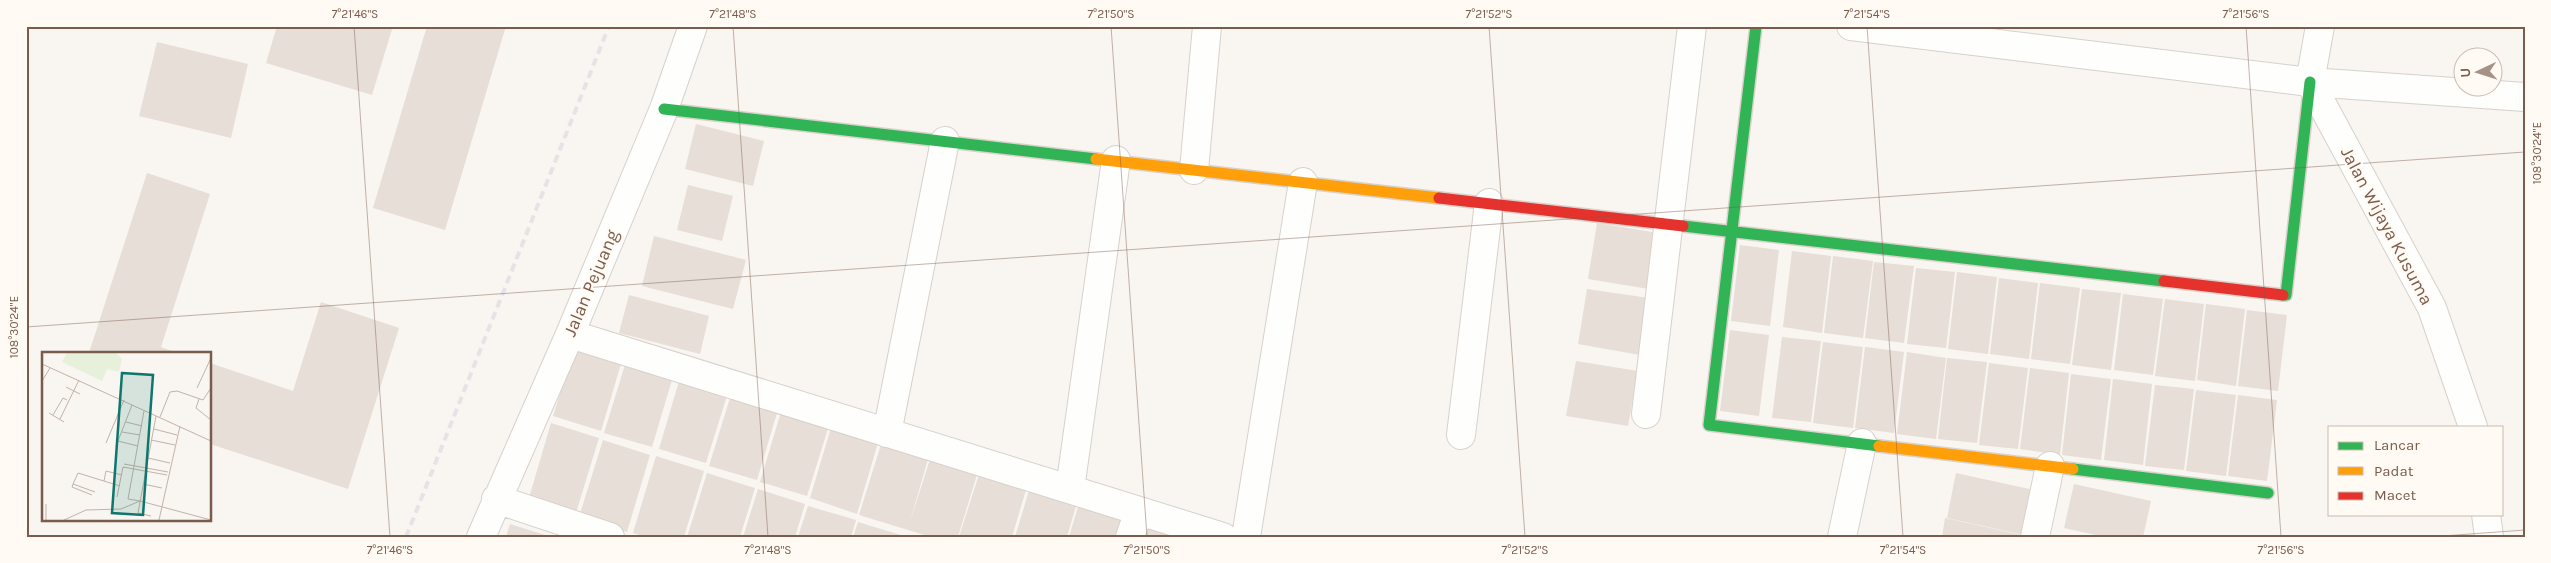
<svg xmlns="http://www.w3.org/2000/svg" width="2551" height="563" font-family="Karla,sans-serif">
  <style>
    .building { fill: #e6ded7 }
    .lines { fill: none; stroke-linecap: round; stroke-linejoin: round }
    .street-casing { stroke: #d7d1cb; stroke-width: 30 }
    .fast-casing { stroke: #d9d2cb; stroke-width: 14 }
    .slow-casing { stroke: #d9d2cb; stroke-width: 14 }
    .jam-casing { stroke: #d9d2cb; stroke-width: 14 }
    .street { stroke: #fefefd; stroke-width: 28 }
    .fast { stroke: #30b455; stroke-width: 11 }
    .slow { stroke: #ff9f0a; stroke-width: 11 }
    .jam { stroke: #e5322d; stroke-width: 11 }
    .rail { stroke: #e6e3e7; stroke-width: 4; stroke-dasharray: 8 5; stroke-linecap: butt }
    .ticks { fill: none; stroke: #7a5c4d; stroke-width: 1; stroke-opacity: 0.45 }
    .labels { text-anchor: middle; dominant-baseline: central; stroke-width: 4.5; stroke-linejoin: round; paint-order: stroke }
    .street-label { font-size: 18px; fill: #7a5c4d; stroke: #fffaf3 }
    .inset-road { fill: none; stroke: #c2b3aa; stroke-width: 1 }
    .view { fill: #0f766e; fill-opacity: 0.15; stroke: #0f766e; stroke-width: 2.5 }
    .inset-edge { fill: none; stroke: #7a5c4d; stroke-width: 2.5 }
    .neatline { fill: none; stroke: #7a5c4d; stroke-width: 2 }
    .ticks-label { font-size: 12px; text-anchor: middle; fill: #7a5c4d }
  </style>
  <rect width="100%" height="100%" fill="#f9f5f0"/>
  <!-- building -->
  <path class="building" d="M277,26H393L372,95L266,63Z
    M427,26H506L445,230L373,208Z
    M157,42L248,64L231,138L139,116Z
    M696,124L764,141L753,186L685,169Z
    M147,173L210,194L161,347L177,353H89Z
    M688,185L733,196L722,241L677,230Z
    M1597,223L1658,233L1649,289L1588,279Z
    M654,236L746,260L733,309L642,286Z
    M1740,245L1779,250L1770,326L1731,321Z
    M1792,251L1831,256L1822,333L1783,327Z
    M1833,256L1873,261L1863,338L1824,333Z
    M1874,262L1914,266L1904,343L1865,338Z
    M1916,268L1955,272L1946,348L1907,344Z
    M1957,272L1997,277L1988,354L1948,349Z
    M1999,278L2038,283L2029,359L1990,354Z
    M2040,283L2080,288L2070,364L2031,359Z
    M1587,289L1649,298L1640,355L1578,344Z
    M2082,289L2121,293L2111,370L2072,365Z
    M2123,294L2163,299L2153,375L2114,370Z
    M629,295L709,316L700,354L619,333Z
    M2165,299L2204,304L2195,381L2155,376Z
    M321,302L399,328L348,489L210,444V363L293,391Z
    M2206,304L2245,309L2236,386L2197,380Z
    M2247,310L2287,315L2278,391L2238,386Z
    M1730,330L1769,335L1759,416L1720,411Z
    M1782,337L1821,341L1811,422L1772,418Z
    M577,339L624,354L601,431L553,416Z
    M1823,342L1863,347L1853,428L1813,423Z
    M1865,347L1904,352L1894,433L1855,428Z
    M1907,352L1946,358L1936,439L1897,434Z
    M628,355L675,370L652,447L604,433Z
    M1947,358L1987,362L1977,443L1938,439Z
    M1576,361L1638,371L1628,426L1566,416Z
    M1989,363L2028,368L2018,449L1979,445Z
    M2030,368L2069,373L2060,455L2020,449Z
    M682,371L730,386L706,463L659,449Z
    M2071,374L2111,379L2101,460L2062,455Z
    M2113,379L2152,384L2143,465L2104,460Z
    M2155,385L2194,389L2184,470L2145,466Z
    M733,388L780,403L757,480L709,466Z
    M2196,390L2236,395L2226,476L2186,471Z
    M2238,395L2277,400L2267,481L2228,476Z
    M783,405L831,419L807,496L760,482Z
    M833,421L880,436L857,514L810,498Z
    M551,423L599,438L575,516L528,501Z
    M883,438L930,452L909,525L932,453L979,468L958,537H931L859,515Z
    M603,440L650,455L627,532L579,517Z
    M656,456L704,471L684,537H646L633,533Z
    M981,468L1028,483L1012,537H959Z
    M707,473L755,488L740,537H687Z
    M1956,473L2034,490L2024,535L1947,518Z
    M1031,484L1078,499L1067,537H1015Z
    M2074,484L2151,501L2143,537H2105L2064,528Z
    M758,489L805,504L795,537H743Z
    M1080,500L1127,514L1121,537H1069Z
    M808,506L856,520L851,537H798Z
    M1945,518L2026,536L2025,537H1942Z
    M858,522L904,536V537H853Z
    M1140,523L1184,537H1135Z
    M510,524L548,536V537H506Z"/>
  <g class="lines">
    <defs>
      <path id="street" d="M1851,26L2310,82L2525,97
        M2320,26L2310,82L2432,308L2473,427
        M1194,170L1207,26
        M570,334L1223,537
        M1646,414L1692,26
        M887,433L945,141
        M1461,435L1489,203
        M1070,489L1116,160
        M496,499L610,537
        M2486,514L2489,537
        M481,537L570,334L664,109L693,26
        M1130,537L1139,511
        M1246,537L1303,182
        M1842,537L1862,443
        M2035,537L2050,466"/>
      <path id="fast" d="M1756,26L1709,425L1879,446
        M664,109L1096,159
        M1683,226L2164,281
        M2283,295H2286L2310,82
        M2073,469L2268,493"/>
      <path id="slow" d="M1096,159L1439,198
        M1879,446L2073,469"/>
      <path id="jam" d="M1439,198L1683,226
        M2164,281L2283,295"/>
    </defs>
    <!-- street casing -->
    <use href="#street" class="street-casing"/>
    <!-- fast casing -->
    <use href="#fast" class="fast-casing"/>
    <!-- slow casing -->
    <use href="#slow" class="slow-casing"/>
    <!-- jam casing -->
    <use href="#jam" class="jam-casing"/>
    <!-- street -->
    <use href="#street" class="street"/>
    <!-- fast -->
    <use href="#fast" class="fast"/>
    <!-- slow -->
    <use href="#slow" class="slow"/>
    <!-- jam -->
    <use href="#jam" class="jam"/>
    <!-- rail -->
    <path class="rail" d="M406,537L609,26"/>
  </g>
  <!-- ticks -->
  <path class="ticks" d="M354,26L390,537M733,26L768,537M1111,26L1147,537M1489,26L1525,537M1867,26L1903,537M2246,26L2281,537M26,327L2525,152M2429,537L2525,530"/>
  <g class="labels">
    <!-- street labels -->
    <g class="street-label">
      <text transform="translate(2387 226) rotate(62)">Jalan Wijaya Kusuma</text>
      <text transform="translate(591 283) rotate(-67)">Jalan Pejuang</text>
    </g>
  </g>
  <!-- overview -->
  <g transform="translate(42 352)">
    <rect width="169" height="169" fill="#f9f5f0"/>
    <path d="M25,1H74L80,7L77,20L65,17L60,29L20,10Z" fill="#e7f0db"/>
    <path class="inset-road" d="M0,12L169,89M0,29L8,16M24,35L38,42M155,36L169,6M157,47L154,56L169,68M7,61L22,70M11,63L21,46L25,48M118,65L128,40L135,39L161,48L169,36M18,67L37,28M84,70L100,74M112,77L135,83M80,80L98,83M109,88L133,93M76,89L96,94M64,91L82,48M74,94L90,53M106,106L128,111M82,112L126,120M62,129L64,119L80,123M31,132L30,135L50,143M101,132L120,136M53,140L31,132L36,121L78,134M75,145L81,115L125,123M98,149L86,147L102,59M109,164L96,161L114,64M4,168V152M22,168L44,158L79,157L98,149L169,168M117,168L138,74"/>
    <path class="view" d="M80,21L111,23L101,163L70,161Z"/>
    <rect width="169" height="169" class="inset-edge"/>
  </g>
  <!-- border -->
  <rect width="2551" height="563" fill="none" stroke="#fffaf3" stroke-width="55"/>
  <!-- legend -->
  <rect x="2328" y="426" width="175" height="90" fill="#fffaf3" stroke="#cabbb1"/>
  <rect x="2338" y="442" width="25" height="8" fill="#30b455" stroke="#cabbb1"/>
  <text x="2374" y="450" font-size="15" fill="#7a5c4d">Lancar</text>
  <rect x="2338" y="467" width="25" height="8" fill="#ff9f0a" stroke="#cabbb1"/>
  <text x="2374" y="476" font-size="15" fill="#7a5c4d">Padat</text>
  <rect x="2338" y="492" width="25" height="8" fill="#e5322d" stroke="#cabbb1"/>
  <text x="2374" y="500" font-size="15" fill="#7a5c4d">Macet</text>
  <!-- north arrow -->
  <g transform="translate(2478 72) rotate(266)"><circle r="24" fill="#fffaf3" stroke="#cabbb1"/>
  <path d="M0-4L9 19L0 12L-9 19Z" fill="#a69286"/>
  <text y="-8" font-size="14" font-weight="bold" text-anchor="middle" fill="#7a5c4d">U</text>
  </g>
  <rect x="28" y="28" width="2496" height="508" class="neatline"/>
  <g class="ticks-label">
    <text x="355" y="18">7°21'46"S</text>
    <text x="733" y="18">7°21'48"S</text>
    <text x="1111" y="18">7°21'50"S</text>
    <text x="1489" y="18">7°21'52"S</text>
    <text x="1867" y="18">7°21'54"S</text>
    <text x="2246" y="18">7°21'56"S</text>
    <text transform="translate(2537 153) rotate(-90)" y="4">108°30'24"E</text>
    <text transform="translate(14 327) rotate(-90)" y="4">108°30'24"E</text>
    <text x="390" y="554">7°21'46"S</text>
    <text x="768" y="554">7°21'48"S</text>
    <text x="1147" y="554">7°21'50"S</text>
    <text x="1525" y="554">7°21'52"S</text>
    <text x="1903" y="554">7°21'54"S</text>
    <text x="2281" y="554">7°21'56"S</text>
  </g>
</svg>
